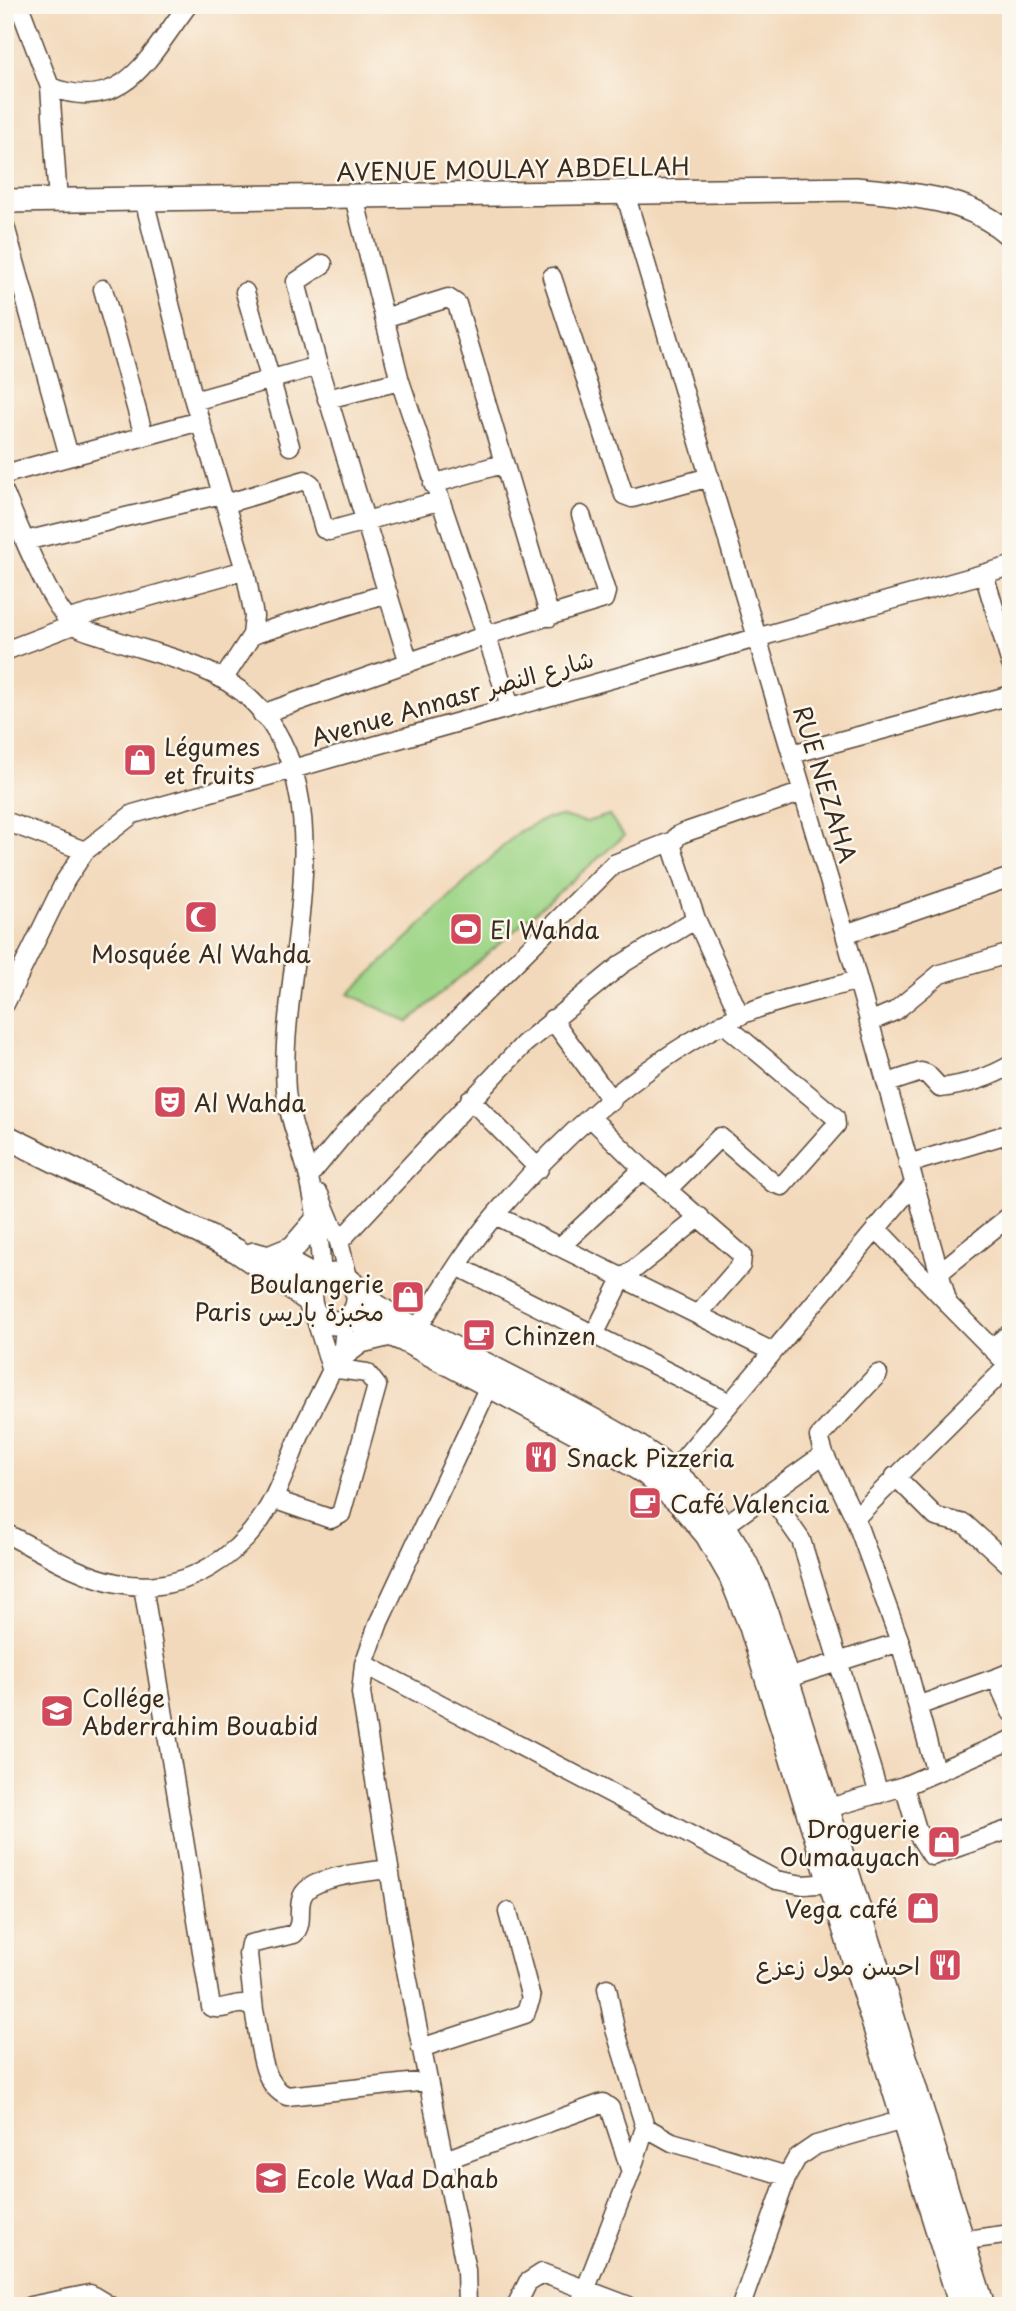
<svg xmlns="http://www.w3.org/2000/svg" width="1016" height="2311" font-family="'Playpen Sans','Playpen Sans Arabic',sans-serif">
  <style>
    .green { fill: #9ed587; stroke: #6c8052; stroke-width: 2 }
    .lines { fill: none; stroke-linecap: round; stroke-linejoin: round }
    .minor-casing { stroke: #574436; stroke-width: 21 }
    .major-casing { stroke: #574436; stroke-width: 26 }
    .minor { stroke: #fff; stroke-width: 18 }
    .major { stroke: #fff; stroke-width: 23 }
    .labels { text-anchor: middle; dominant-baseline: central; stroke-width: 5; stroke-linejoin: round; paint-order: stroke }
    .street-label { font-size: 24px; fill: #3b2a1e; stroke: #fbf7ec }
    .poi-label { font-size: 24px; fill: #3b2a1e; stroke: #fbf7ec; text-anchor: start }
  </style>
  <rect width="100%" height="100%" fill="#fbf7ec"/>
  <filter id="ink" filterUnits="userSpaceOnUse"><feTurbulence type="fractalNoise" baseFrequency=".0143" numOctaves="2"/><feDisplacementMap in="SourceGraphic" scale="14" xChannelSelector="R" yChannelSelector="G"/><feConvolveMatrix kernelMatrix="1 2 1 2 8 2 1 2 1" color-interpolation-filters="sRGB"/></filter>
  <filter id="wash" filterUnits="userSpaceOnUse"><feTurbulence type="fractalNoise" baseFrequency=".00686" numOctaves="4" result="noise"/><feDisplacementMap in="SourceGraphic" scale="28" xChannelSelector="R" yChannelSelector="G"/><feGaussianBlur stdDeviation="1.57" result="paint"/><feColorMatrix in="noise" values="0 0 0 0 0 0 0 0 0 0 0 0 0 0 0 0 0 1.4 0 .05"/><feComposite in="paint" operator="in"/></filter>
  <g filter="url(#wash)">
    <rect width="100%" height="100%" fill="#f3d9bb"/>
    <!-- green -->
    <path class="green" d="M609,815L624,836L408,1022L349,994L518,832L545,819L561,816L586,822Z"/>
  </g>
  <g filter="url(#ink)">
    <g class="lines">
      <defs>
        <path id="minor" d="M19,5L50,87L58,201
          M50,87C125,115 148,57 188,5
          M625,193L845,934L948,1304L1011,1368
          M354,197L400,381L510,706
          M144,199L194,401L245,570L254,616L252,635L224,678
          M5,226L69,456
          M552,277L624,495L632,498L710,477
          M103,289L144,436
          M245,292L290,446
          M384,318L448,298L457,304L550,617
          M318,366L296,282L323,264
          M327,399L400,381
          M194,401L318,366L409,663
          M5,474L200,421
          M433,484L502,464
          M5,494C17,523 51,609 74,625C83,631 98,634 109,638C156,655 211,663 249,698C351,793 277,972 286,1091C289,1121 302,1149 309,1178C317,1211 320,1245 322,1278
          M225,504L305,480L311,484L324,529L329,531L438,501
          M25,541L222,494
          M984,574L1011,664
          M69,619L245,570
          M252,635L388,593
          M5,651L73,625
          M262,714L484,636L604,599L606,592L581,515
          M792,754L1011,695
          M5,821L85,851
          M845,934L1011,877
          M5,1004L65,881L85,851L133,814L1011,566
          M740,1016L696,919L672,847L677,836L683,833L803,792
          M552,1019L612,1101
          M869,1022L895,1011L940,974L1011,953
          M888,1083L921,1072L927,1074L940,1088C965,1085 989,1078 1011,1065
          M470,1099L539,1169
          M591,1118L643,1169L742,1255L741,1265L698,1314
          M908,1164L1011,1133
          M309,1176L348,1129L614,864L673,841
          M667,1190L720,1137L773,1183L782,1186L836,1125L835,1117L723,1023
          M319,1194L339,1242L349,1281
          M495,1215L773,1352
          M876,1228L946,1301
          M339,1242L524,1044L622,964L696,919
          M560,1247L643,1169
          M457,1266L730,1403
          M940,1272L1011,1215
          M313,1310L331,1368
          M417,1329C442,1290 465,1250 495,1215C557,1141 636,1069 722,1024C763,1002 813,993 858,980
          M594,1335L622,1279L700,1217
          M991,1348L1011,1333
          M824,1454L819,1437L878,1374
          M674,1470L914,1184
          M895,1476L936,1517L965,1524L1011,1566
          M769,1494L801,1540L879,1794
          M273,1499L331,1519L341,1514L377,1386L367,1373L331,1368
          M855,1518L900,1642L935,1770
          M724,1526L824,1454L855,1518L1008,1366
          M5,1533C41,1551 77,1575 117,1583C183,1597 245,1556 274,1497C284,1476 292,1454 301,1433C314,1404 330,1376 343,1346L346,1319
          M143,1586L211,2007C226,2013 241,1995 254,2010C260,2037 259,2084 287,2096L428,2081
          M364,1664L776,1880L803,1885L831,1883
          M1011,1672L996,1678L1011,1712
          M788,1678L900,1642
          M920,1705L996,1678
          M904,1786L919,1836L932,1856L1011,1829
          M829,1808L904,1786L1011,1740
          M607,1988L615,2029L645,2127L672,2142L787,2176
          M254,2010L248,1954L250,1944L294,1934C304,1923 297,1911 302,1897C309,1876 368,1872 388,1869
          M421,2048L525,2014L531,1998L508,1912
          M445,2160L603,2103L610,2108L631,2172
          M952,2242L1011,2234
          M30,2306L90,2294L110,2306
          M467,2306L466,2270L403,1955L361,1693L364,1664L379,1622L489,1386
          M516,2306L528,2282L542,2273L629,2306
          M579,2306L631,2172L645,2127
          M741,2306L787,2176L797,2158L816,2145L903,2120"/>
        <path id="major" d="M5,201L856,189C910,195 969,196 1011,236
          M5,1136L237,1251L310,1301
          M254,1254L288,1263L319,1280
          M271,1257L293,1248L317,1220
          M310 1299a24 24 0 1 1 48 0a24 24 0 1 1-48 0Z
          M357,1293L393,1317C444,1343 494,1369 545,1395C654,1451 724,1489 766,1612L983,2306
          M349,1317L404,1340L593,1441L647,1474L680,1503L707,1535L731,1577L751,1627L961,2306
          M337,1359L361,1341L390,1334"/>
      </defs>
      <!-- minor casing -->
      <use href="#minor" class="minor-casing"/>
      <!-- major casing -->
      <use href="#major" class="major-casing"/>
      <!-- minor -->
      <use href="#minor" class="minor"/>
      <!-- major -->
      <use href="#major" class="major"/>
    </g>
  </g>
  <!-- icons -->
  <defs>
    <symbol id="shop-square" viewBox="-11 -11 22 22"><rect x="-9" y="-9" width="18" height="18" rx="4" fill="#d1495b" stroke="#fbf7ec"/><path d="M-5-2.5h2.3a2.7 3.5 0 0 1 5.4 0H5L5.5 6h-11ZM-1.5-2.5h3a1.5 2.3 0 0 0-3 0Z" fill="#fff"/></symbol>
    <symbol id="mosque-square" viewBox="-11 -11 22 22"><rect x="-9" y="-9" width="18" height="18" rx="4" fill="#d1495b" stroke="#fbf7ec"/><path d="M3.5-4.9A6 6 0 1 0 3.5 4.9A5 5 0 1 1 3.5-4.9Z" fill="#fff"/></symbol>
    <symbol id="stadium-square" viewBox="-11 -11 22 22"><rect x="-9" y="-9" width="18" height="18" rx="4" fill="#d1495b" stroke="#fbf7ec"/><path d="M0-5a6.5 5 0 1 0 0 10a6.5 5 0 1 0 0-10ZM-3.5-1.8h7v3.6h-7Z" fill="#fff"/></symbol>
    <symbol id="theatre-square" viewBox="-11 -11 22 22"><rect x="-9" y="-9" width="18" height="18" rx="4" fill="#d1495b" stroke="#fbf7ec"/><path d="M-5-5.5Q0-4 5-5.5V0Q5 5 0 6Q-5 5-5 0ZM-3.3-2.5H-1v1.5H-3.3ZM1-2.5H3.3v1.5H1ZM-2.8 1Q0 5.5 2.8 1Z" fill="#fff"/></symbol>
    <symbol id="cafe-square" viewBox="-11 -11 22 22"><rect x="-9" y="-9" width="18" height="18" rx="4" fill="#d1495b" stroke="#fbf7ec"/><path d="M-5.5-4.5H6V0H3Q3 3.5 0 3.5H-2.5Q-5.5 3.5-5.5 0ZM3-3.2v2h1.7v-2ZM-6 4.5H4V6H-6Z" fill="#fff"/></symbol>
    <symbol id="restaurant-square" viewBox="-11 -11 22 22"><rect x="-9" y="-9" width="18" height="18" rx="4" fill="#d1495b" stroke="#fbf7ec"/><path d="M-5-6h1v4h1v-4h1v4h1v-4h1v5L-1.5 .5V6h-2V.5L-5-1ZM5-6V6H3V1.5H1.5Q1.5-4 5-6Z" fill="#fff"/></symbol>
    <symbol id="university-square" viewBox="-11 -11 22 22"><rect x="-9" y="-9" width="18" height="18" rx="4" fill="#d1495b" stroke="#fbf7ec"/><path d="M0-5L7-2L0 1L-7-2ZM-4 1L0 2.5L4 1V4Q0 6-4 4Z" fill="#fff"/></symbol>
  </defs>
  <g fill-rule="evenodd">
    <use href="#shop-square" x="121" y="741" width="38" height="38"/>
    <use href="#mosque-square" x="182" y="898" width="38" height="38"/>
    <use href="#stadium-square" x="447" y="910" width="38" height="38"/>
    <use href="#theatre-square" x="151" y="1083" width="38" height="38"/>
    <use href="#shop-square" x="389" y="1278" width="38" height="38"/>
    <use href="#cafe-square" x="460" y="1316" width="38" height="38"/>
    <use href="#restaurant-square" x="522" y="1438" width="38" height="38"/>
    <use href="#cafe-square" x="626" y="1484" width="38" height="38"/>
    <use href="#university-square" x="38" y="1692" width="38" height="38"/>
    <use href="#shop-square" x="925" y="1823" width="38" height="38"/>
    <use href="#shop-square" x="904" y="1889" width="38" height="38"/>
    <use href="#restaurant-square" x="926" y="1946" width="38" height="38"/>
    <use href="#university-square" x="252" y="2159" width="38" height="38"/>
  </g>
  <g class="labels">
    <!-- street labels -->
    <g class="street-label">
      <text transform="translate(513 168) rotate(-1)">AVENUE MOULAY ABDELLAH</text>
      <text transform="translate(452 697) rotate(-16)">Avenue Annasr شارع النصر</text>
      <text transform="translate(826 784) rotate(73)">RUE NEZAHA</text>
    </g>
    <!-- poi labels -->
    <g class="poi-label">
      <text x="164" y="746">Légumes<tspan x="164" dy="28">et fruits</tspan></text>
      <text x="490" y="929">El Wahda</text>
      <text x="201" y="953" text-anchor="middle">Mosquée Al Wahda</text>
      <text x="194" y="1102">Al Wahda</text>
      <text x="384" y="1283" text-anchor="end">Boulangerie<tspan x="384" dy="28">Paris مخبزة باريس</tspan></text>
      <text x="504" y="1335">Chinzen</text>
      <text x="566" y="1457">Snack Pizzeria</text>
      <text x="670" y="1503">Café Valencia</text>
      <text x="82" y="1697">Collége<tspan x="82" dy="28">Abderrahim Bouabid</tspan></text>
      <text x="920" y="1828" text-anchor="end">Droguerie<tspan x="920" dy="28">Oumaayach</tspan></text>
      <text x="898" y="1908" text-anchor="end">Vega café</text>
      <text x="920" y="1965" text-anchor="end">احسن مول زعزع</text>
      <text x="296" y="2178">Ecole Wad Dahab</text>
    </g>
  </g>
  <!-- margin -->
  <rect width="1016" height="2311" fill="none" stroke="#fbf7ec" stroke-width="28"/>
</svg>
